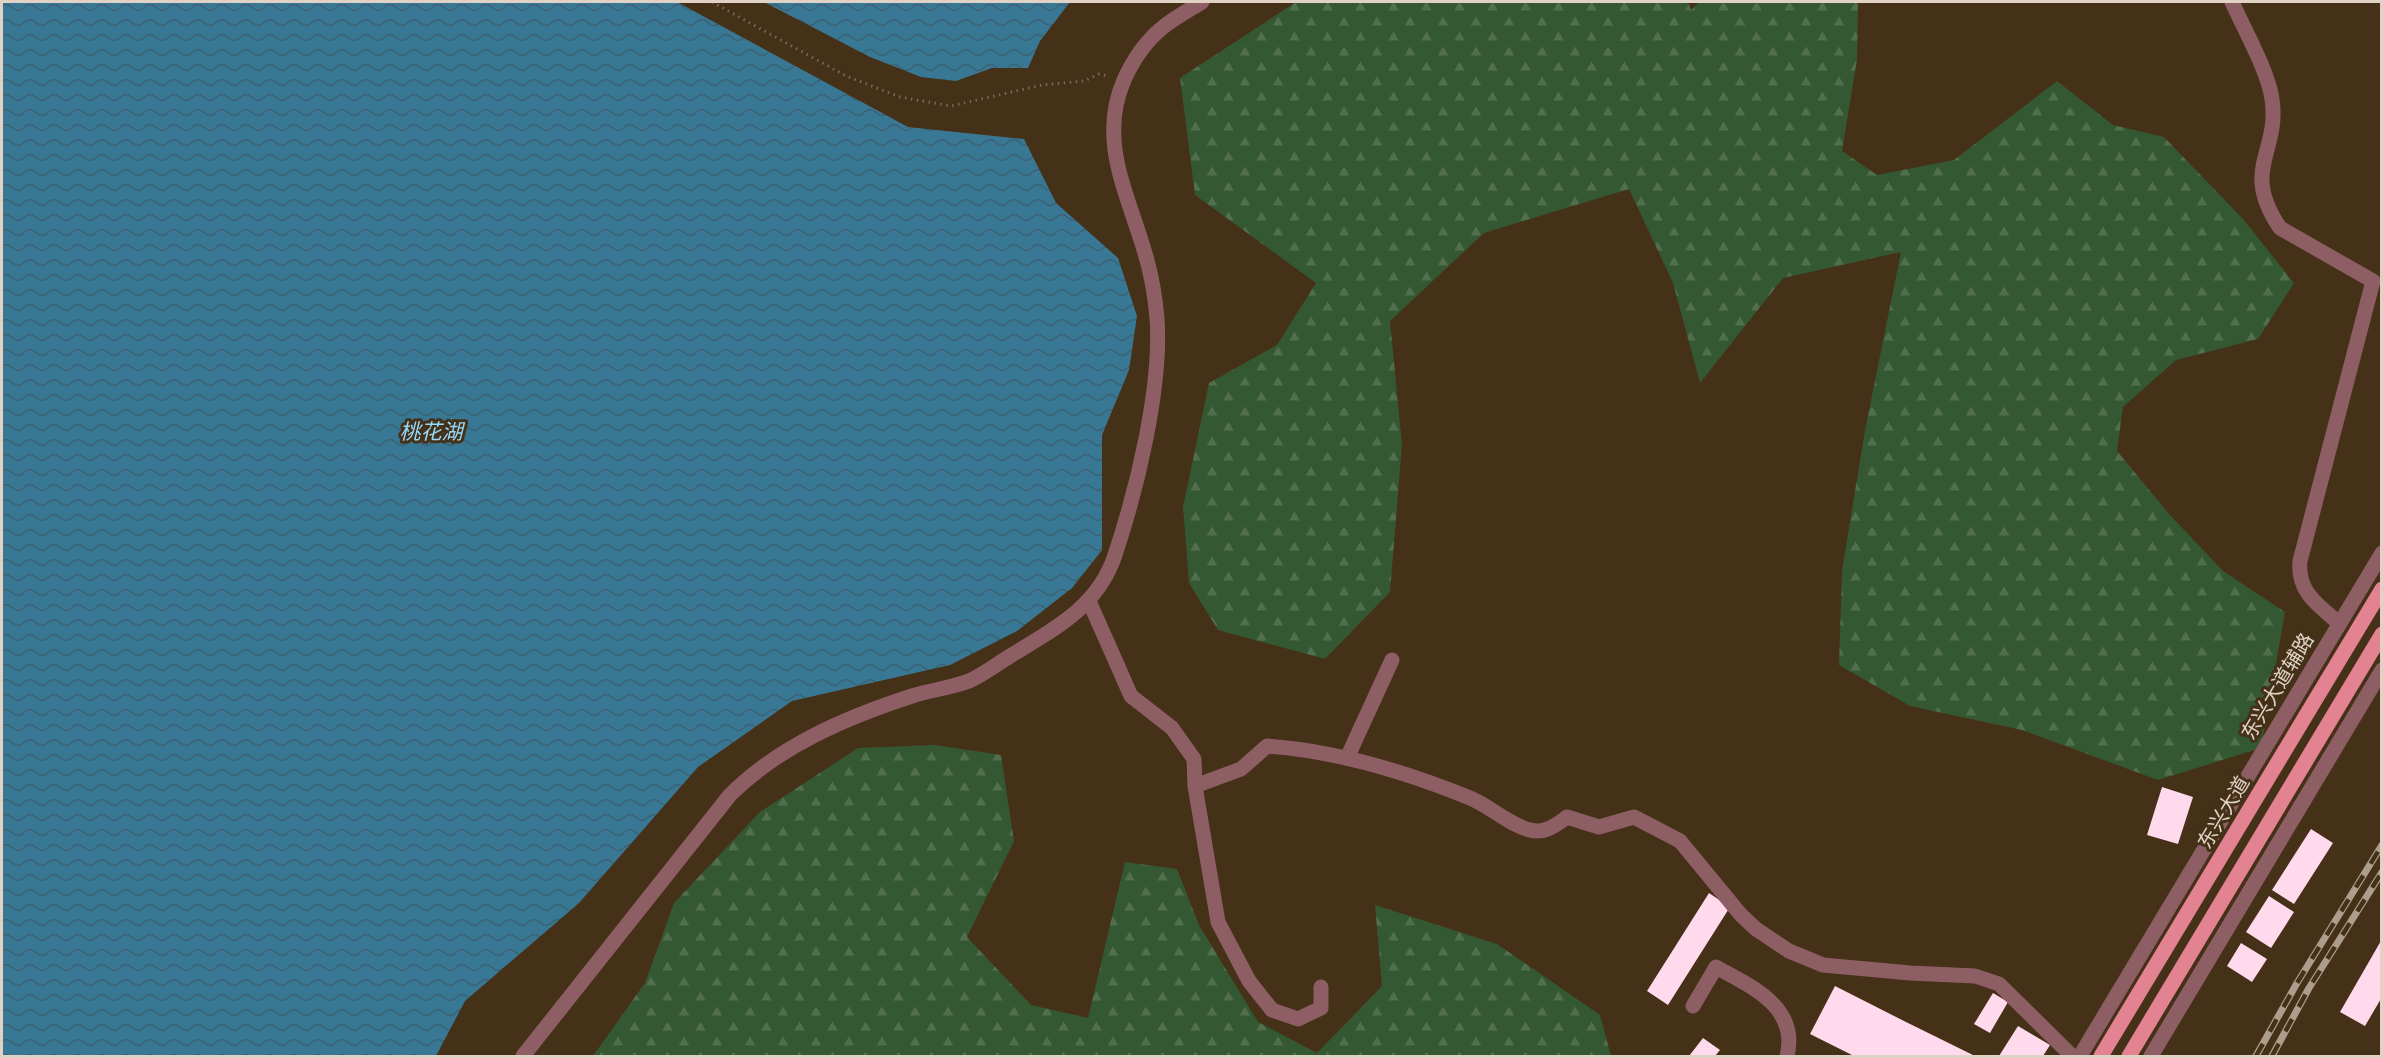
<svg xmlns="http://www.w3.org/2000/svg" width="2383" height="1058" font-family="Merriweather,'Noto Sans SC',serif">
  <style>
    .forest { fill: url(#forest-firs) }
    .water { fill: url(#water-waves) }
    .building { fill: #ffd9ec }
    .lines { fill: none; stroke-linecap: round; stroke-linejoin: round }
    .path { stroke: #7b6954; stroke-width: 3; stroke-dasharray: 1.5 4.5; stroke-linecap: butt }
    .minor { stroke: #8d5e64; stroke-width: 15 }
    .major { stroke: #e38391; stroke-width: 15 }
    .rail-casing { stroke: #ac9d8c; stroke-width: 7 }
    .rail { stroke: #453018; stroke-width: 4.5; stroke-dasharray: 14; stroke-linecap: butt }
    .labels { text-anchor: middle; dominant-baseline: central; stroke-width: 6; stroke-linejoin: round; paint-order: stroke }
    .street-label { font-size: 20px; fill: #e0d3c5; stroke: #453018 }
    .water-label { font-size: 21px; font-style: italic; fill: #93dbff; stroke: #453018 }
  </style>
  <defs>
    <pattern id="forest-firs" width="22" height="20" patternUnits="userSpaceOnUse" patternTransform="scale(1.5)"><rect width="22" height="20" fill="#345832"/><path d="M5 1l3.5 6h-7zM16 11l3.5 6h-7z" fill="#516f4e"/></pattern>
    <pattern id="water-waves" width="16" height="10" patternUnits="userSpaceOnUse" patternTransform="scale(1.5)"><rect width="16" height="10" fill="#387895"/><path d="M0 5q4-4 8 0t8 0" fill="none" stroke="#3c6171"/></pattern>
  </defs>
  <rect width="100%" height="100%" fill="#453018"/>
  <!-- forest -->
  <path class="forest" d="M1296,2H1688L1691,10L1699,2H1858L1857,60L1842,151L1877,175L1954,160L2057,81L2113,125L2164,137L2243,219L2294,283L2258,339L2176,360L2123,407L2117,451L2170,515L2223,571L2285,612L2261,748L2158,780L2022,730L1910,706L1839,665L1842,571L1865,430L1901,252L1783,278L1700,383L1673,283L1629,189L1484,233L1390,321L1402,445L1390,592L1325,659L1218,630L1189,583L1183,507L1209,383L1277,345L1316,283L1195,195L1180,78Z
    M935,745L1001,755L1014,841L967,937L1031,1005L1088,1018L1125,862L1177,869L1199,925L1258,1022L1317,1053L1382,986L1375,905L1497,944L1600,1015L1611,1056H593L645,983L674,903L760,812L858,748Z"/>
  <!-- water -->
  <path class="water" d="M2,2H677L908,127L1024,139L1056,203L1118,258L1137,316L1129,370L1102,435V550L1072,588L1017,631L950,665L792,701L698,767L579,903L465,1001L436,1056H2Z
    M764,2H1070L1040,41L1028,68H992L956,81L921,77L870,57Z"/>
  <!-- building -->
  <path class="building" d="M2162,787L2193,797L2178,844L2147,835Z
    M2311,829L2333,843L2294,904L2272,890Z
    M1709,893L1730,907L1668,1005L1647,991Z
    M2269,896L2294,912L2271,948L2246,932Z
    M2382,939V997L2365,1026L2340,1012Z
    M2241,943L2267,959L2252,982L2227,966Z
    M1835,986L1904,1021L1975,1056H1854L1810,1034Z
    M1993,993L2008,1002L1990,1033L1974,1024Z
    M2018,1026L2050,1045L2043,1056H1999Z
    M1703,1038L1720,1050L1715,1056H1689Z"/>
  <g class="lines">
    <!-- path -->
    <path class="path" d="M712,2L846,76L900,97L951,106L1042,85L1084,81L1099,74L1108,76"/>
    <!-- minor -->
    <path class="minor" d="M2232,2C2244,29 2268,71 2272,99C2280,153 2240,169 2280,228L2373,281L2300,561C2297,592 2318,605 2339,623
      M1089,601L1131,696L1172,728L1194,759L1195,786L1218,922L1249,981L1272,1010L1298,1019L1321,1008V987
      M1347,758L1392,660
      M1195,786L1241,769L1267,746C1337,751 1404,771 1470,798C1490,806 1509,825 1530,830C1545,834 1556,825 1567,817L1599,827L1634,817L1680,841L1741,915L1756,929L1789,951L1823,965L1910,973L1975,976L1999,984L2072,1056
      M1693,1006L1716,967C1752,987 1799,1007 1787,1056
      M523,1056L730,795C779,746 847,717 912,696C930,690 951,688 969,681C983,675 997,664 1010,656C1054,629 1098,607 1115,555C1137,489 1162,387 1157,318C1155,295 1151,272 1144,250C1127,192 1098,140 1124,80C1133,60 1145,42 1162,28C1174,18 1189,10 1202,2
      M2080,1056L2382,553
      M2151,1056L2382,670"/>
    <!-- major -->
    <path class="major" d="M2101,1056L2382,589
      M2129,1056L2382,634"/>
    <defs>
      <path id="rail" d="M2256,1056L2297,983L2382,845
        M2272,1056L2309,988L2382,872"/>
    </defs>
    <!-- rail casing -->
    <use href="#rail" class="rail-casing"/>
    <!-- rail -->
    <use href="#rail" class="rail"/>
  </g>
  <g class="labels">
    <!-- street labels -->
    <g class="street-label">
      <text transform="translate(2277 686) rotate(-59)">东兴大道辅路</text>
      <text transform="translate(2223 812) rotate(-59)">东兴大道</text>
    </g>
    <!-- water labels -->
    <g class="water-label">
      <text x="431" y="431">桃花湖</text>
    </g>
  </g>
  <!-- border -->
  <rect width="2383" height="1058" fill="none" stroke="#e0d3c5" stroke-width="6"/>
</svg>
